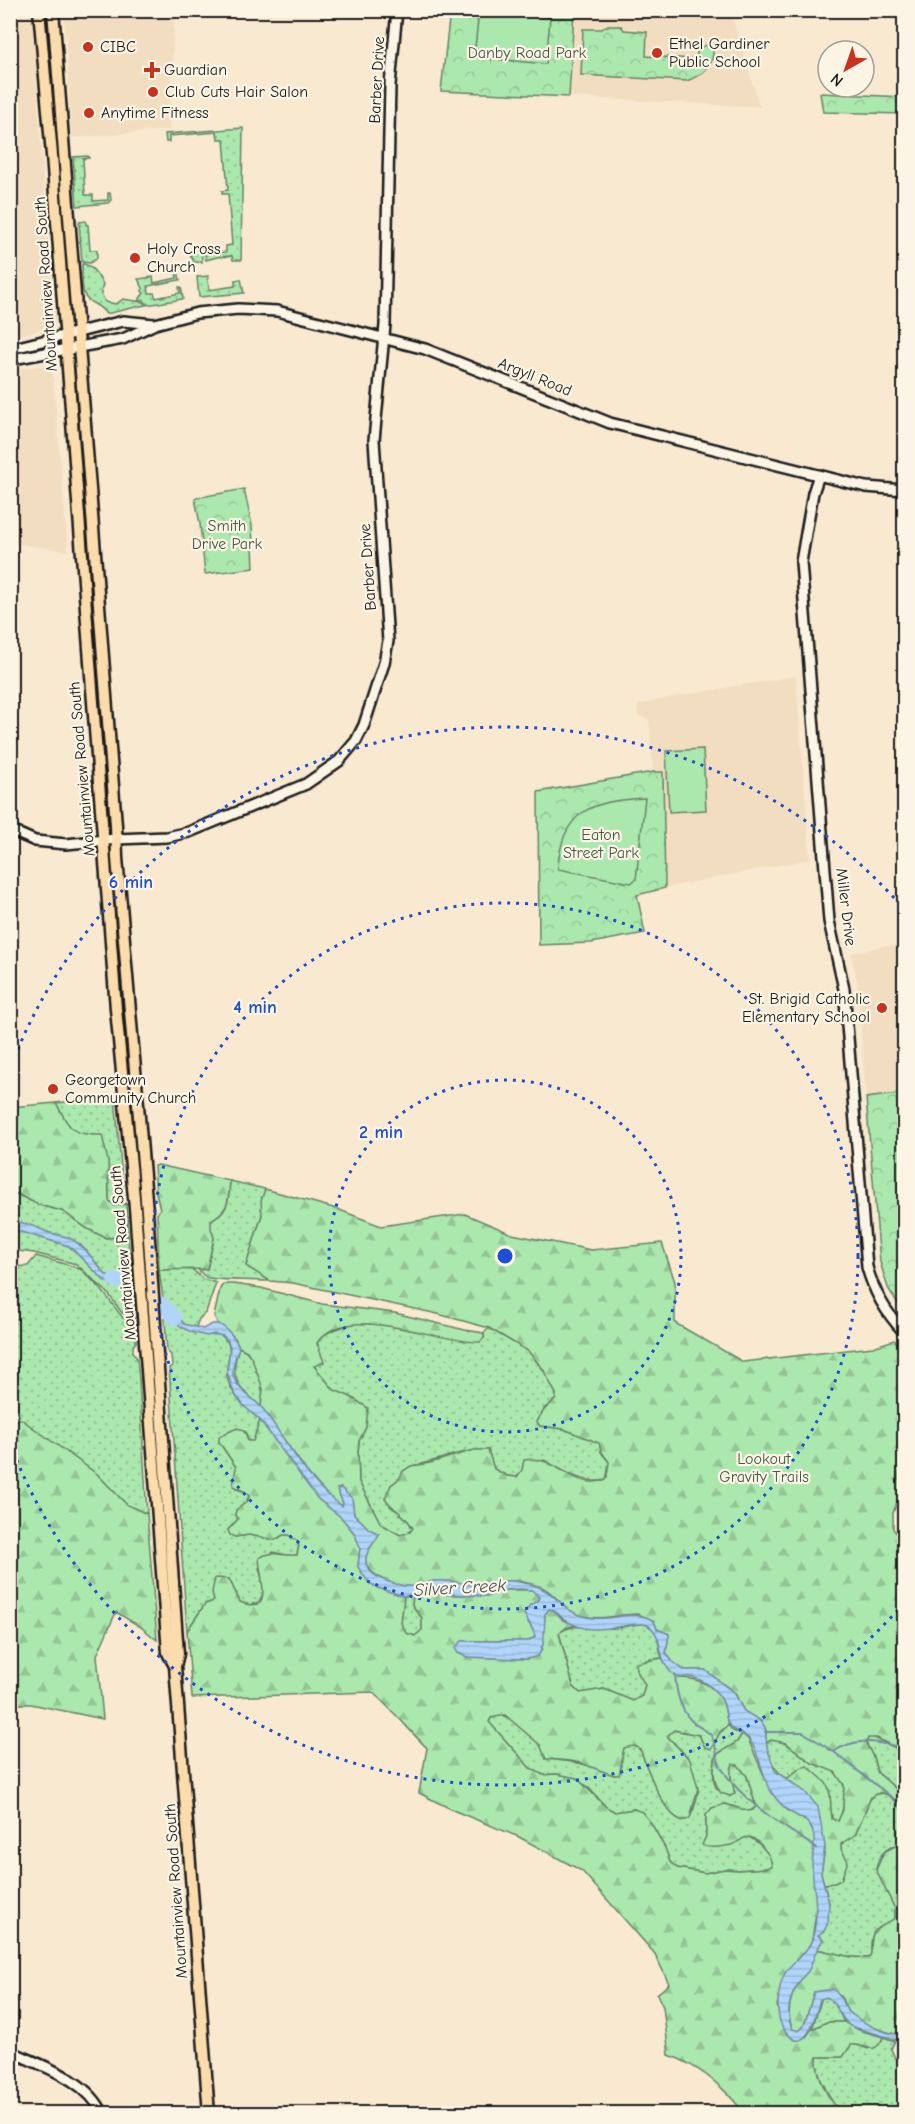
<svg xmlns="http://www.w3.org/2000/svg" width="915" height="2124" font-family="'Comic Neue',sans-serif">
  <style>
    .built { fill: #f3ddc0 }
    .grass { fill: url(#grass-dots); stroke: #648265; stroke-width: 1.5 }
    .forest { fill: url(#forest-firs); stroke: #648265; stroke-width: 1.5 }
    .park { fill: url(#park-crowns); stroke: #648265; stroke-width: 1.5 }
    .pitch { fill: #abe8ae; stroke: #648265; stroke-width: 1.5 }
    .water { fill: url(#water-rules); stroke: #758ba1; stroke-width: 1.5 }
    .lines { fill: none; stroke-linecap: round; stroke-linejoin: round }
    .stream { stroke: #758ba1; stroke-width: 2 }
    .river { stroke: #b1d5fa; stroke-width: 14 }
    .minor-casing { stroke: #1c1c1c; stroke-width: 14 }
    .major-casing { stroke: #1c1c1c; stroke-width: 15 }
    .minor { stroke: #fcf5e5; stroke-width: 9 }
    .major { stroke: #fcdcac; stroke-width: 10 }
    .ring { fill: none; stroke: #1d4ed8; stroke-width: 3; stroke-dasharray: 3 6 }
    .poi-dot { fill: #c8321e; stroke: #fcf5e5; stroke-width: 2 }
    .labels { text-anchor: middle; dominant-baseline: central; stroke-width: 4.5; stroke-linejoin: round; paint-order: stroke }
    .poi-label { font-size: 16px; fill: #1c1c1c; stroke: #fcf5e5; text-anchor: start }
    .park-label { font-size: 16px; fill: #475948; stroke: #fcf5e5 }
    .street-label { font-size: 16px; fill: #1c1c1c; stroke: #fcf5e5 }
    .water-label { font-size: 18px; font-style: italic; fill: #49545f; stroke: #fcf5e5 }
    .centre { fill: #1d4ed8; stroke: #fcf5e5; stroke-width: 3 }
    .ring-label { font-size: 18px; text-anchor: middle; font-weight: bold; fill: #1d4ed8; stroke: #fcf5e5; stroke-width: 4.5; stroke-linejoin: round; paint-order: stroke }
  </style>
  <defs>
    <pattern id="grass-dots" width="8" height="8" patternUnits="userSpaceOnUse" patternTransform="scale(1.5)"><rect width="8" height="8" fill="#abe8ae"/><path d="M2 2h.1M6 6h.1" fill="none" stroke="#93c695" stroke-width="1.8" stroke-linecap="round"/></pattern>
    <pattern id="forest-firs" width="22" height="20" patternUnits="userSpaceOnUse" patternTransform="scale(1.5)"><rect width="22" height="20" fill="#abe8ae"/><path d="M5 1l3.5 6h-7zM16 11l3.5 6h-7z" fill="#93c695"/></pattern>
    <pattern id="park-crowns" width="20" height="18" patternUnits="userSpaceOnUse" patternTransform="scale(1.5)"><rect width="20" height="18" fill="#abe8ae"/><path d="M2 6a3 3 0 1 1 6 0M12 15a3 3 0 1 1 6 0" fill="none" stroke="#93c695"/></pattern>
    <pattern id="water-rules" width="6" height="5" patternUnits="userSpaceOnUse" patternTransform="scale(1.5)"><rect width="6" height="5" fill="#b1d5fa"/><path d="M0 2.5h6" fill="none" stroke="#98b6d6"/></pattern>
  </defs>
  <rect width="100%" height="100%" fill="#f9e9d1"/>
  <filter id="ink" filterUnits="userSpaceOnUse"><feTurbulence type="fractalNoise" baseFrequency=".0167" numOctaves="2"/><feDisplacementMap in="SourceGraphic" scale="12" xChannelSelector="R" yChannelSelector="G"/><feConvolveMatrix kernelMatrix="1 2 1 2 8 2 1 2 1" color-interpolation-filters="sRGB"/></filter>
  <g filter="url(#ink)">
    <!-- built -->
    <path class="built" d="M68,10L175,11L169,130L72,138L64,16Z
      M730,10L760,107L569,97L574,11Z
      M32,15L47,229L53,303L57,320L52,327L11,337V17Z
      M52,364L68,551L11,543V370Z
      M796,676L810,859L665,888L663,773L653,772L649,720L637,715L638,705L671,697Z
      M904,945V1093L866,1098L857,982L851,953L884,946Z"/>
    <!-- grass -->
    <path class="grass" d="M243,128L241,260H233L232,256L217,257L206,260L205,254H202V262H194L190,254L194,248L208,247L209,253L226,252V246L232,245L228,194H222V191L228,190L224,139H218L217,132L169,136V142H166L165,134Z
      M88,156L89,158L83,159L85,195H93V201L108,200V193H110L111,200L108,203L77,206L73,157Z
      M86,221V225H88L90,250H97V258L90,263L82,262L79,222Z
      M82,264C92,264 98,276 103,284L101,293L105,302L116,304L123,299L143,302L145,305L106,314C99,304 93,305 87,299C80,292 83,273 82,264Z
      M178,271L180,280L148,286L149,293H154L156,298L180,293L179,287H181L183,299L147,305L144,300L138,301L144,293L142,291L143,288L138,279L153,277L154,283L177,278L176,272Z
      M208,276L209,290L235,286V280L241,279L244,293L199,297L197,277Z
      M115,1097L123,1189L122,1201L126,1204L115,1206L109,1201L108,1161L68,1125L56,1103Z
      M230,1181L265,1189L262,1201V1215L246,1265L270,1281C258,1280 213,1281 206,1277C203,1275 200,1272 198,1270L207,1269L214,1238L210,1228L211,1219C231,1209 228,1201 230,1181Z
      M10,1191L39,1205L62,1211L88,1229L106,1238L128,1236L131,1278L106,1275C94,1262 86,1246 69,1238C62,1235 54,1235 47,1232C34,1226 24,1223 11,1221Z
      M11,1229L69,1246L105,1281L132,1286L135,1318L122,1313L107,1292L76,1264L34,1253L11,1250Z
      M36,1256L72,1266L82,1270L101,1289L123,1318L135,1321L136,1342L133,1346V1353L137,1358L139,1379L147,1514L127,1505L97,1474L21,1420L11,1419L10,1267L28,1266Z
      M178,1269L193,1270L203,1279L216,1283L206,1312L199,1319L196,1327L185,1325L163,1298L159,1270Z
      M164,1307C169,1312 173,1320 179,1324C184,1329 198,1333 205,1335C213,1336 219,1331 226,1340C234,1349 225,1364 227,1376C230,1395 246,1408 260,1420L253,1442L248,1441L246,1432L237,1428L219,1442L236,1467V1489L246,1492L249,1496L238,1519L228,1530L235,1537L249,1535L275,1540L283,1535H289L297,1541L299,1545L297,1555L292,1556L273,1552L259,1568L265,1590L258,1603L249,1605L240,1602L229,1579L214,1601L205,1604L187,1631L169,1368L172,1366L171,1355L167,1351Z
      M354,1323L380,1324L427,1333L484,1338V1333L489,1328L528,1351L543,1369L556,1394V1399L544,1409L540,1426L564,1429L600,1443L601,1452L609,1462L607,1477L604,1481C578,1482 566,1472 544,1460L523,1470L517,1477L507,1476L494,1469L488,1450C462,1449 437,1462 411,1466L399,1479L391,1485L390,1506L406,1517L413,1529L410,1532L400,1535L381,1524L359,1482L358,1452L359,1441L366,1427L351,1397L334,1390L314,1366L320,1349L317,1343L322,1336L331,1331Z
      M239,1347C240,1348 247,1351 247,1352C258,1362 266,1394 261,1407C238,1386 228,1380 239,1347Z
      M404,1596H413L412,1605L422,1618V1630L415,1636L406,1633L401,1624Z
      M644,1623C664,1634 655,1641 662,1658L646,1660L637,1671L645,1685L642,1696L633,1701L604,1689L580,1693L573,1686L559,1633C575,1621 595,1630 615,1628C624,1627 634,1625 644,1623Z
      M500,1715L510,1718L541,1745L546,1759C572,1761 590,1764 614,1775L621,1771L620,1761L624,1747C632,1746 636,1744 641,1751C646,1765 666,1823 685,1820C692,1820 697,1799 698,1792C698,1788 691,1764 689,1760C684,1752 673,1743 667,1736L674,1730L699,1735L705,1747L728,1725L733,1731L742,1734L737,1742L716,1755C714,1764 711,1780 717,1789C720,1792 727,1794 730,1796L734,1794L731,1778L730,1769L733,1764L738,1765L747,1776L756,1806L753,1810L748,1811L725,1804L706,1815V1836L731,1845L744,1837H749L757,1842L771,1856L772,1866L767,1868L739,1870L725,1869L705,1873L677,1868L670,1862L665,1848L651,1823L634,1809L615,1812L606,1807L587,1786L557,1774L543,1775L530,1768L489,1722L491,1718Z
      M872,1737L904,1752V1796L877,1772L873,1757L866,1743L868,1738Z
      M771,1740C789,1741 797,1753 811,1762C818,1766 826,1767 833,1771C850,1780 845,1807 838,1822L832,1819L830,1807L800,1768L787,1779C773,1769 769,1760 766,1743Z
      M884,1793C910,1807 904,1822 904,1848C890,1841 878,1855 876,1869L895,1909V1918C874,1933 871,1925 871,1954L868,1958L851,1957L816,1949L823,1940L818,1935L829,1903L824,1884L834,1883L841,1880V1844L855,1835L871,1797L874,1794Z
      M822,1997C836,1997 838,2012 844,2022H827L812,2029Z
      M883,2037L895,2041L891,2049L895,2058L904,2056V2113H845L841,2111L834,2105L821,2080L816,2067L817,2057H842L851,2045L855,2044L868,2049L881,2042Z"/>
    <!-- forest -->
    <path class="forest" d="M56,1103C71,1130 71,1135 102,1135L108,1161L109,1201L115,1206L126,1204L128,1236L106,1238L88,1229L62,1211L39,1205L11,1191V1107Z
      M158,1165L230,1181C228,1201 230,1209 211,1220V1228L214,1238L207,1269L159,1270L157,1214L160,1209L156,1193L154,1166Z
      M265,1189L337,1209L381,1226L465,1214L512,1234L591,1250L662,1243L675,1282V1323L743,1362L873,1347L894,1340L904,1350V1483L893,1513V1529L904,1542V1752L877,1738H868L866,1743L873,1757L877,1772L904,1796V1812C898,1801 885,1786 871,1797L855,1835L841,1844V1849L848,1861L841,1880L834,1883L824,1884L821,1873L825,1849L805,1792L787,1779L800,1768L807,1766C836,1789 828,1786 832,1819L838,1821L843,1810L844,1785L835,1772L812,1763L786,1743L771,1740L766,1743V1730L761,1721L744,1712L735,1693L705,1670H684L672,1662L666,1653L669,1634L657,1629L654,1621C649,1619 642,1615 637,1614C620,1614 601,1621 583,1616C564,1611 561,1600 547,1590C538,1584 518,1580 507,1581C499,1581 492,1585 484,1585C468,1586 450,1579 434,1581C428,1582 422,1586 416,1586C402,1588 380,1581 370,1570C358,1557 374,1545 379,1534L369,1529L354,1514L352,1499L341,1488L337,1489L343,1503L342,1506L328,1496L307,1472L261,1407L263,1389L252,1359L247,1351L239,1347L235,1338L218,1324L214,1316L220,1289L223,1284H233L261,1288L322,1304L395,1313L465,1330L484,1333V1338L480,1342C437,1343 346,1300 317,1343L324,1362L314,1366L334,1390L351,1397L368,1408L366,1427L359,1441L358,1452L359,1482L381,1524L400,1535L410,1532L413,1528C404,1512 394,1512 385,1498L391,1485L399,1479L403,1471L411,1466L430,1463L474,1450H488L494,1469L507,1476L517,1477L522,1470L524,1460C552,1455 564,1479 590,1482C595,1482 600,1481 604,1481L607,1477L609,1462L601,1451L599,1443L564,1429L540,1426L537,1422C541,1412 548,1406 556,1399V1394L543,1369L528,1351L489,1328L438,1314L293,1283L270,1281L246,1266L262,1215L261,1201Z
      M10,1419H21L97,1474L127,1505L147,1514L157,1640L141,1627L116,1612L97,1655L103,1719L31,1704H11Z
      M260,1420L318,1499L341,1517L355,1534L360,1547L358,1567L378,1588L404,1596L401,1623L406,1633L415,1636L422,1630V1618L412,1605L413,1596L434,1594L489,1596L503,1590H533L539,1597L538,1601L530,1605L528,1622L534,1631L535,1637L528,1641H462L458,1653L467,1657L527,1659L542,1649L545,1614L549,1609L554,1610L563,1620L576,1625L566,1628L559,1633L573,1686L580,1693L604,1689L633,1701L642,1696L645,1685L637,1671L636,1663L662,1658L678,1678C697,1677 718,1686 724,1706C726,1712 726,1718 728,1725L721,1731L711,1749L705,1747L699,1735L674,1730L667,1736L690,1760L698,1788L690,1818C669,1833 646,1765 641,1751C636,1744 632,1746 624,1748C622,1755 621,1770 619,1775C607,1776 589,1764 576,1762C566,1760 556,1760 546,1759L540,1745L505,1715L491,1718L489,1722L530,1768L543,1775L557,1774L577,1778L606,1807L615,1812L634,1809L642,1812L651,1823L665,1848L670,1862L677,1868L705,1873L725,1869L739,1870L767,1868L772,1866C771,1856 767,1853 761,1845C746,1830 745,1840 731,1845C723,1847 708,1849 702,1845L706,1836V1815L712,1808L725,1804L748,1811L753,1810L756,1806L747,1776L738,1765L733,1764L731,1769V1778L735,1794L730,1796L721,1793C712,1782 713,1768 716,1755L737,1742L742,1734L748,1739L769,1787L787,1810L809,1823L815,1837L813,1872L817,1905L812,1940L807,1949L785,1973L777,2006L787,2034L806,2037L812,2029L827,2022H844L859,2030L883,2037C875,2058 864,2043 851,2045L843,2057H817C816,2076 828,2103 845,2113H744C724,2087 700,2066 669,2055L663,2007L657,1994L669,1984L655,1954L582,1871L519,1837L455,1811L419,1793L427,1748C408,1729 392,1709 372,1692L192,1698L187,1631L205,1604L214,1601L212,1592L215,1578L229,1579L240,1602C276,1616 259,1575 259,1558C273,1549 283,1557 297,1555L299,1545L297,1541L289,1535H283L275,1540L249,1535L235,1537L230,1535L228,1530L238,1519L235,1515L236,1510L248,1501L249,1496L246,1492L233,1486L236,1467L219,1442V1437C233,1430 243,1420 248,1441H253Z
      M897,1845L904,1848V2033C891,2037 855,2021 847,2010C844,2006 843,2000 841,1996L814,1992L804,2026L799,2031L793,2030C785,2012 790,1995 801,1979C803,1975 807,1972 809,1967C812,1962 814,1955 816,1949L851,1957L868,1958L871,1954C871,1925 874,1933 895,1918V1909L876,1870L884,1852Z"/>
    <!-- park -->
    <path class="park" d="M450,11H574L569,97L441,91Z
      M606,26H621L624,30L647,32L646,56L692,59L697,55L698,48L713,43C715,66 706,73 687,81L581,75L583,29H602Z
      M820,93L904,97V114L823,112Z
      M244,489L252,525L254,568L205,574L200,524L195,498Z
      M653,772H663L665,888L637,895L645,933L591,943L539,945L538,792Z
      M904,1093V1308L902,1310L888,1288L880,1262L866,1098Z"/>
    <!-- pitch -->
    <path class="pitch" d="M479,11L550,18L546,64L474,57Z
      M703,749L706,810L669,812L666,751Z
      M645,798L636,879L631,883L558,869C561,810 592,801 645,798Z"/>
    <!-- water -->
    <path class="water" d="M10,1221C24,1222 34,1226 47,1232C54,1235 62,1235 69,1238C86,1246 94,1262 106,1275L131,1278L132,1286L113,1285L105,1281L69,1246L11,1229Z
      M163,1298L184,1324L203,1329C204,1328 212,1324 213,1324C223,1321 236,1339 239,1347C236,1356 232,1365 233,1374C236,1390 254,1398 263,1409C288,1442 307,1483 342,1506L343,1503L337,1489L341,1488L352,1498L354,1514L369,1529L379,1534C374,1544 365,1550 366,1562C367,1579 403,1588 416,1586C422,1586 428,1582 434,1581C450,1579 468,1586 485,1585C492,1585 499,1581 507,1581C514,1580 522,1583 530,1584C558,1590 561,1615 592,1618C614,1621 634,1608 654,1621L657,1629L669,1634L666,1653L672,1661L684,1670H705L733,1692L744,1711L759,1720L765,1727L767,1747L775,1771L805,1792L818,1807L825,1846L821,1873L829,1903L828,1923L824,1931L818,1935L823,1940C815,1950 814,1959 809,1970C806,1974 802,1977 800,1981C790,1996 785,2011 792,2029L799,2031L804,2026L814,1992L833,1989C843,1997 842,2006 849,2012C861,2022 889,2038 904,2033V2042L850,2026C839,2017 839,2005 827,1997L820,1999C815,2019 804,2063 782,2026C775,2013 778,1986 785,1973C792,1961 806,1955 811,1942C821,1916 813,1890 812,1865C812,1853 817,1840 812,1829C807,1818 796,1817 788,1810C782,1806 776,1799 772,1793C762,1778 761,1755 749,1739C743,1732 732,1733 728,1723C726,1719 726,1714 725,1710C724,1701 718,1693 711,1687C706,1683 697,1678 691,1677C684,1676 679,1680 674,1675C655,1660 665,1634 647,1625C642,1623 636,1624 630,1625C599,1630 577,1635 554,1610L549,1609L545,1614C544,1629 546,1644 538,1656L527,1659L467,1657L458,1653L455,1648L462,1641H528L535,1637C534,1628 527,1621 524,1613L530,1605L538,1601L539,1597L532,1590L521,1589L503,1590L489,1596L434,1594L404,1596L378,1588L369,1583L358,1567L360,1548L355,1534L341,1517L318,1499L260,1420L245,1407L234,1393L227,1372L230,1347L228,1341L223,1336L214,1334L207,1336L191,1332L180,1326L164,1307Z"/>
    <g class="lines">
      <!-- stream -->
      <path class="stream" d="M675,1674C676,1692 680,1712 695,1724C699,1727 706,1730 710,1734C718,1744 715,1759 722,1769C744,1803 782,1825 816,1848
        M765,1732H803L834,1752L904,1807
        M834,1752C856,1735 880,1743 904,1748"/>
      <!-- river -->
      <path class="river" d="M114,1280L128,1282L163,1305L175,1318"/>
      <defs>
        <path id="minor" d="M10,349L123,321L154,324
          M10,358H18L123,339L155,324L197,313L238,309L277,311L425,349L610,423L866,487L904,490
          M819,475L813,493L801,562L829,921L844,989L867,1267C874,1293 886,1313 904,1332
          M10,830L35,841L66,844L116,839L167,837L189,832L306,784L339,761L356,741L364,725L384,663L388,641L374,440L385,325L390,85L397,10
          M10,2051C42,2066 87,2079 103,2114"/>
        <path id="major" d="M39,10L52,155L116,1009L135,1208L168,1653L175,1666
          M53,10L116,825L117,858L147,1211L178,1654L175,1666L209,2114"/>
      </defs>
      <!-- minor casing -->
      <use href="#minor" class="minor-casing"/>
      <!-- major casing -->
      <use href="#major" class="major-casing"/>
      <!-- minor -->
      <use href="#minor" class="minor"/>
      <!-- major -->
      <use href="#major" class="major"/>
    </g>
  </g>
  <!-- distance rings -->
  <g class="ring">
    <circle cx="505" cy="1256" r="176"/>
    <circle cx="505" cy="1256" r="353"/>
    <path d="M904 1603A529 529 0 0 1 11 1446M11 1066A529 529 0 0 1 904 909"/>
  </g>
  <!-- markers -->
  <g class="poi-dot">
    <circle cx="88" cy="47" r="6"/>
    <circle cx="657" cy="53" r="6"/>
    <path d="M149 61h6v6h6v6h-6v6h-6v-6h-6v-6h6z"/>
    <circle cx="153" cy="92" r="6"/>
    <circle cx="89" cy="113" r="6"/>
    <circle cx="135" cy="258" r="6"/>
    <circle cx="882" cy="1008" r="6"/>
    <circle cx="53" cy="1089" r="6"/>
  </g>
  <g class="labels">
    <!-- poi labels -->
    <g class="poi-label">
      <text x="669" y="44">Ethel Gardiner<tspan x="669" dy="18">Public School</tspan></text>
      <text x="100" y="47">CIBC</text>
      <text x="164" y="70">Guardian</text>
      <text x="165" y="92">Club Cuts Hair Salon</text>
      <text x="101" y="113">Anytime Fitness</text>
      <text x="147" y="249">Holy Cross<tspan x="147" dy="18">Church</tspan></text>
      <text x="870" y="999" text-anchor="end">St. Brigid Catholic<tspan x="870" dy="18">Elementary School</tspan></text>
      <text x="65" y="1080">Georgetown<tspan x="65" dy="18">Community Church</tspan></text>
    </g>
    <!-- park labels -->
    <g class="park-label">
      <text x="527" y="53">Danby Road Park</text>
      <text x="227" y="526">Smith<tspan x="227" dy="18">Drive Park</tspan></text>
      <text x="601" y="835">Eaton<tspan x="601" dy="18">Street Park</tspan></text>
      <text x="764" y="1459">Lookout<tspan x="764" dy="18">Gravity Trails</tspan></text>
    </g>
    <!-- street labels -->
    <g class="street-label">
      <text transform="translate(377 80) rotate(-87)">Barber Drive</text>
      <text transform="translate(46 284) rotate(-94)">Mountainview Road South</text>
      <text transform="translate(535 377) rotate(22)">Argyll Road</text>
      <text transform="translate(368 567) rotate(-94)">Barber Drive</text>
      <text transform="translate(82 769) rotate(-95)">Mountainview Road South</text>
      <text transform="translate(846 907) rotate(83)">Miller Drive</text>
      <text transform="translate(123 1253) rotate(-95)">Mountainview Road South</text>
      <text transform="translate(176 1891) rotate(-94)">Mountainview Road South</text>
    </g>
    <!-- water labels -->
    <g class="water-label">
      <text transform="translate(460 1588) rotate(-3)">Silver Creek</text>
    </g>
  </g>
  <circle cx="505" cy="1256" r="9" class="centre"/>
  <g class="ring-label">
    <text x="131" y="888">6 min</text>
    <text x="255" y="1013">4 min</text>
    <text x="381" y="1138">2 min</text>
  </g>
  <!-- margin -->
  <rect width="915" height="2124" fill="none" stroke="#fcf5e5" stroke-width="36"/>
  <rect x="18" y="18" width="879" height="2088" fill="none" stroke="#1c1c1c" stroke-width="2" filter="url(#ink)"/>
  <!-- north arrow -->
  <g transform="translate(846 69) rotate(220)"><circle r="28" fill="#fcf5e5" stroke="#a29e95" stroke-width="1.5"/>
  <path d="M0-4.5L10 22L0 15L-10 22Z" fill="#c8321e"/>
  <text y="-9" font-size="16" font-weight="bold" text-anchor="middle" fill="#1c1c1c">N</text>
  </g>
</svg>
